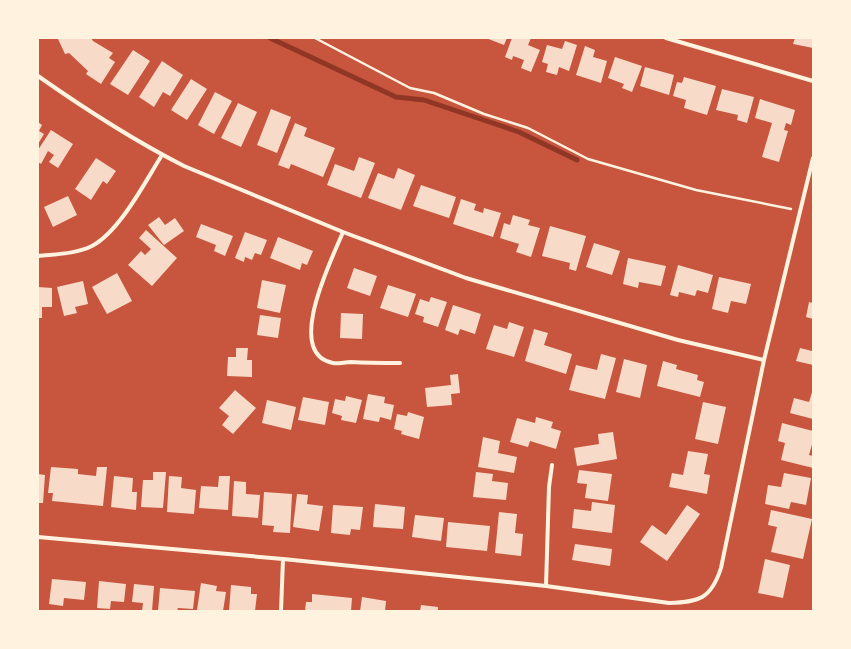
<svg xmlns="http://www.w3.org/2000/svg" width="851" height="649" font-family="Overpass,sans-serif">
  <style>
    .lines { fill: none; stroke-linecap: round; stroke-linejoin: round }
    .stream { stroke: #8f3625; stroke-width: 5 }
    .building { fill: #f7dbc8 }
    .path { stroke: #fff3e0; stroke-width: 2.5 }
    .minor { stroke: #fff3e0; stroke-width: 4 }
  </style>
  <rect width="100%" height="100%" fill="#c8553d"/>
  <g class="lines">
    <!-- stream -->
    <path class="stream" d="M270,38L396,97L424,100L519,132L577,160"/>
  </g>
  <!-- building -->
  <path class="building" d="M59,38H91L93,41L113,53L109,58L115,62L101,84L86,74L88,71L69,53L65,54L58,39Z
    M486,38H507L504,45Z
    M512,38H531L528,45L540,50L531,72L521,68L524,60L513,56L512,60L505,57Z
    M795,38H813V48L793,44Z
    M565,41L577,45L569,71L559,67L557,75L546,72L548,64L542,62L547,45L562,49Z
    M585,46L595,50L593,57L607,61L601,83L576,75Z
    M133,50L150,61L128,95L110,84Z
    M615,57L642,66L632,92L622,88L624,84L608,78Z
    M162,61L183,75L170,96L163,92L154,107L139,97Z
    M645,67L674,75L669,95L640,86Z
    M684,77L716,86L707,115L684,108L686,100L673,96L677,82L682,83Z
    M191,79L207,89L187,120L171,110Z
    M722,89L754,97L747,123L737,120L738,115L716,110Z
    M215,92L232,101L214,134L198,125Z
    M760,99L795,110L791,125L786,123L784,130L788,131L779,162L762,157L772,123L755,118Z
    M238,103L257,112L241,147L221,138Z
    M271,109L291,117L277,153L257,145Z
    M38,122L42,125L39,131L44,134L38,144Z
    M295,123L307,128L304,136L335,148L323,177L291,164L289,169L278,165Z
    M51,130L73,144L58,168L49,162L54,155L48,151L41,164L38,162V150Z
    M359,157L375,163L361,198L327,185L335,164L354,171Z
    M96,158L116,171L107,184L103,181L91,200L75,189Z
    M398,168L415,175L401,210L368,198L378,173L394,179Z
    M421,185L456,197L449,218L413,206Z
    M68,196L77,215L53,227L44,207Z
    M461,199L476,204L474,210L483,213L484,208L501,213L493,237L453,224Z
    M513,215L530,220L528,225L540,228L531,257L516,252L519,244L500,238L504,223L510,225Z
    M159,217L165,225L175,218L184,231L164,245L148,225Z
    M201,224L233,236L225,256L214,251L216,245L196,237Z
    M550,226L586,236L576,271L569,269L570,263L542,256Z
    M146,230L177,258L152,286L128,265L141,251L145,255L151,249L139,238Z
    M245,232L267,240L261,255L255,253L252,260L245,257L244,262L235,258Z
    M278,237L313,251L307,265L302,263L300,270L270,258Z
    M594,243L620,251L612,275L586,267Z
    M628,258L666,266L661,286L639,282L638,288L623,284Z
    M678,265L713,275L708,293L697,290L695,296L679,292L678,297L670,295Z
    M354,268L377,276L370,296L347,288Z
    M117,273L132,301L107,314L92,287Z
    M719,277L751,284L746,304L731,301L728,313L712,309Z
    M262,280L286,285L280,313L257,308Z
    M83,281L88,304L75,307L77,313L64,316L57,287Z
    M388,285L416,294L408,317L380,308Z
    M38,287L52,288V307H42V318H38Z
    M431,297L447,302L438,327L423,322L424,317L415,314L420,299L429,302Z
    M809,302L813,303V319L806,317Z
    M453,305L481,314L475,334L460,329L458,335L445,330Z
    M341,313L363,314L362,339L340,338Z
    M260,315L281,318L278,338L257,335Z
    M509,322L524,327L514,357L486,349L494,325L507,329Z
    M534,329L548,333L544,345L572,354L566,374L525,361Z
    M236,348H248L247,360H252V377L227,376L228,357H236Z
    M800,348L812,351L813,348V365L796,361Z
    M601,354L616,358L605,399L569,390L576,365L597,370Z
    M624,359L647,365L640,398L616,392Z
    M663,361L677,365L676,369L698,375L697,380L704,382L700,397L657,386Z
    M458,374L460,393L451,394L452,405L427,407L425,388L451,385L450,375Z
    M813,389V419L790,413L794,398L809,402Z
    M235,390L256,408L233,434L222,425L229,416L219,408Z
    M368,394L385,397L384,403L394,405L391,420L380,417L379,422L363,419Z
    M346,396L362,400L356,423L341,420L342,416L332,413L335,399L345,401Z
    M303,397L329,402L325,425L298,420Z
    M267,400L296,407L291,430L262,423Z
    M703,402L726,407L718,444L695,439Z
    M408,412L424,417L419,439L401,434L402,431L394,429L397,414L407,416Z
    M536,417L553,422L551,428L561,431L556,449L530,441L528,447L510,442L517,418L535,423Z
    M782,423L813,431V441L809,455L813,456V468L781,460L785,443L778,441Z
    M613,432L617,459L577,466L574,448L599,444L598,434Z
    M483,437L500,441L498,453L517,457L514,473L478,467Z
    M688,451L708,454L704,474L710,475L707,494L669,487L672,473L683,475Z
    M51,467L78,469V474L96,476L97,467H107L103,506L52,501L53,493H48Z
    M579,470L612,474L608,501L585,498L587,484L577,483Z
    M153,472H166L163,508L141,507L143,480H153Z
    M476,472L493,474L492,481L508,483L506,500L473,497Z
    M784,473L811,478L806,505L791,502L789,509L765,504L768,485L781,487Z
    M38,474L45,475L43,503H38Z
    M114,476L133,478L132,492H137L136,510L111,507Z
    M169,476L182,477L181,488L196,490L194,514L167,512Z
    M219,476H230L228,510L199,508L201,486L218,487Z
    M234,481L246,482V494L260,495L258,518L232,516Z
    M264,492L292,494L290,533L273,532L274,526L262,525Z
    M297,494L308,495L307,504L323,506L319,531L293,527Z
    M592,502L615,505L612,533L572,528L574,509L591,511Z
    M375,504L405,507L403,529L373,527Z
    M333,505L363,507L360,530L351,529L350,535L331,533Z
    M687,505L700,514L667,561L640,542L652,525L666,535Z
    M771,510L812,519L803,559L771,552L777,527L768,525Z
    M499,512L517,514L515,533L523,534L521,556L495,553Z
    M415,515L444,518L441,541L412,537Z
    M448,522L490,526L487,551L446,547Z
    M575,544L612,549L610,566L572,560Z
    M765,559L790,565L783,598L758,593Z
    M52,579L86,582L84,600L64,598L63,606L49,604Z
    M99,581L126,584L124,602L111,601L110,609L97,608Z
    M201,583L217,586L216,591L226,592L223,611L197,610Z
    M134,584L154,586L152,611H142L143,603L132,602Z
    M231,585L251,587V594H257L255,611H229Z
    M160,588L195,591L193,609L178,608L177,611H158Z
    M312,594L352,598L351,611H305L306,602H312Z
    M362,597L386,601L385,611H360Z
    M421,605L438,607V611H420Z"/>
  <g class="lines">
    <!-- path -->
    <path class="path" d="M315,38L410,88L434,93L484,114L528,128L588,159L696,190L791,209"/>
    <!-- minor -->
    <path class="minor" d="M666,38L813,81
      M38,76C85,109 133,140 184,166L343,232L466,278L678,340L764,360
      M343,232C333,257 283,354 333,363C338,364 345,362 351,362C368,363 384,363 400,363
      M38,256C56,254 76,254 92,246C120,231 145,182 162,155
      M38,537L283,559L546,586L669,603C699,602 711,599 721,568L764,360L813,158
      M546,586L549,487L552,465
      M281,611L283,559"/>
  </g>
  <!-- border -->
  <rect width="851" height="649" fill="none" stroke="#fff3e0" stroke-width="78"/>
</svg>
